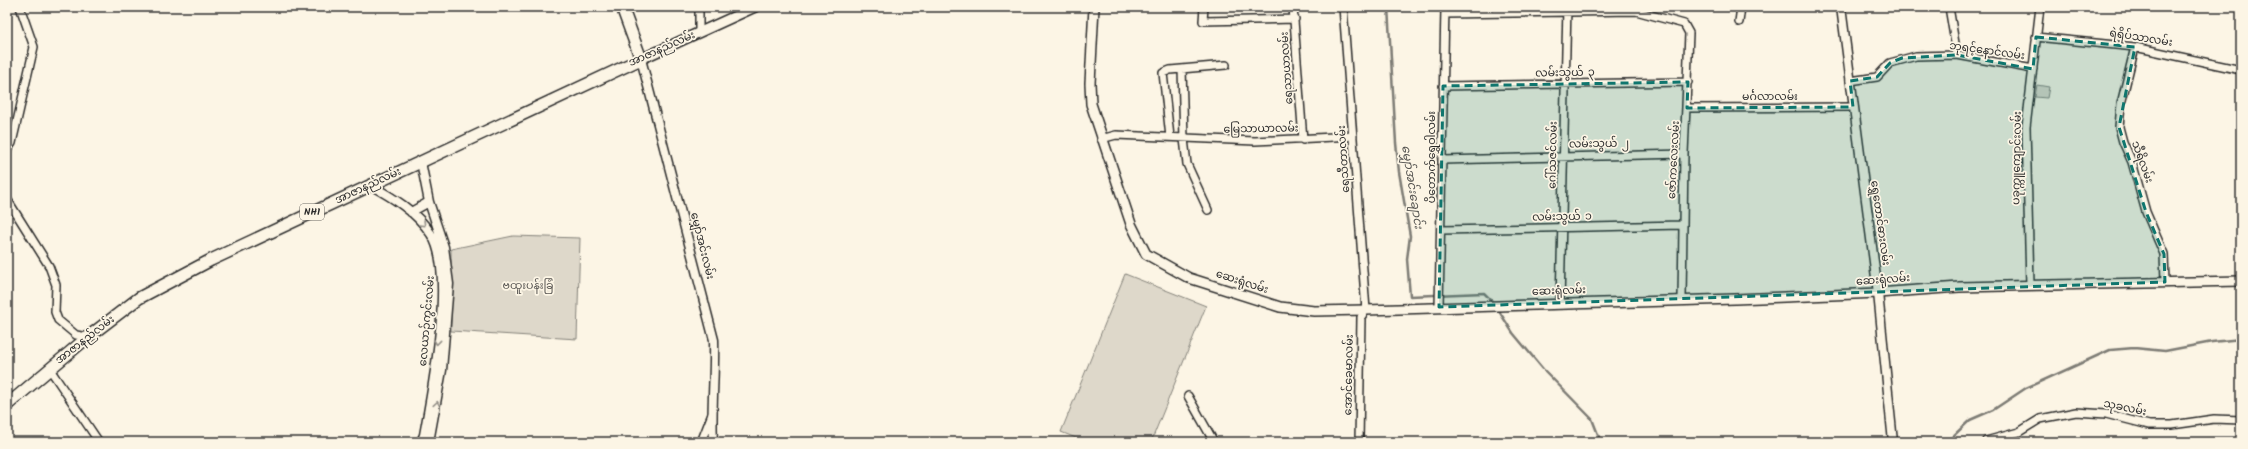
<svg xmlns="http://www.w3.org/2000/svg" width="2248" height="449" font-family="Kalam,'Noto Sans Myanmar',sans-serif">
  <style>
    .park { fill: #ded8ca; stroke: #84827a }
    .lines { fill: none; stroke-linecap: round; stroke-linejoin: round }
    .stream { stroke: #7d7b74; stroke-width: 2.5 }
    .minor-casing { stroke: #2b2b2b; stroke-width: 10 }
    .tertiary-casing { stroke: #2b2b2b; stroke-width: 11 }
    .secondary-casing { stroke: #2b2b2b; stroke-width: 12 }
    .trunk-casing { stroke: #2b2b2b; stroke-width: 14 }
    .minor { stroke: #fcf5e5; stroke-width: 7 }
    .tertiary { stroke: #fcf5e5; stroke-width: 8 }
    .secondary { stroke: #fcf5e5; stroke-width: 9 }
    .trunk { stroke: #fcf5e5; stroke-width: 11 }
    .oneway { stroke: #949088 }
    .marked { fill: #0f766e; fill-opacity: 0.2; stroke: #0f766e; stroke-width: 3; stroke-dasharray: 8 5; stroke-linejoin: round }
    .labels { text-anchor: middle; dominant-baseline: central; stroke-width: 3.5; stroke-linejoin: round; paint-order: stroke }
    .shield { fill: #fcf5e5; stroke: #6a6863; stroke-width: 1 }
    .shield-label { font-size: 10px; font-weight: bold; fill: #2b2b2b }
    .street-label { font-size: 11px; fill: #2b2b2b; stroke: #fcf5e5 }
    .park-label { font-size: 11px; fill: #585653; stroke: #fcf5e5 }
    .water-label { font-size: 12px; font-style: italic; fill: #545350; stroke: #fcf5e5 }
  </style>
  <rect width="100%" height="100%" fill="#fcf5e5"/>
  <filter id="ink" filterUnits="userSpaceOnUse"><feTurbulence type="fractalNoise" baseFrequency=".025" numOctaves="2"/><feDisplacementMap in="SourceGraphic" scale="8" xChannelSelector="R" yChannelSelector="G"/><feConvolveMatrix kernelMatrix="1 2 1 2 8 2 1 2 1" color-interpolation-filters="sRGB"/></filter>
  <g filter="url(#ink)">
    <!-- park -->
    <path class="park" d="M2037,85L2049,87L2047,98L2035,97Z
      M513,236L580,238L577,339L451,331V249Z
      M1125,274L1206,306L1151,442H1086L1061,432Z"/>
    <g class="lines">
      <!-- stream -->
      <path class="stream" d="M1388,7L1396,143L1399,172L1410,236L1407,259L1410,296L1484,293L1495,304
        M1497,308L1513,333L1543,369L1592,419L1601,442
        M1947,442L1970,420L1993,410L2026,388L2110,350L2134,348L2165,351L2212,342L2241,339"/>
      <defs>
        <path id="minor" d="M699,7V32
          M1204,7L1203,21L1295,19
          M1293,7L1303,140
          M1343,7L1366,310L1361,317L1359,442
          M1949,7L1957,55
          M1445,14L1636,11L1684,24L1689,33L1684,154L1682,299
          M1739,22L1741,7
          M2036,37L2135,47L2241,70
          M2135,47L2121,104L2119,127L2123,142L2132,162L2146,212L2164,254L2165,282
          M1182,69L1184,139L1187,164L1208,210
          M1850,81L1877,77L1890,63L1916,56L1957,55L2033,69
          M1443,86L1688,82
          M1687,108L1853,107
          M1170,137L1163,73L1170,70L1226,65
          M1101,139L1116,135L1255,141L1353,136
          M7,150L12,143L34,47L20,7
          M1443,160L1684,154
          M7,199L49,266L56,285L55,312L58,320L76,335L88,337
          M1442,230L1682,225
          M2030,285L2026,127L2040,7
          M1560,303L1567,7
          M1439,307L1445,7
          M49,368L99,442
          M1188,396L1214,442
          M1986,441L2019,432L2040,419L2076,412L2106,414L2149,425H2172L2214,419L2241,420
          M701,442L712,414"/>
        <path id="tertiary" d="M1841,7L1878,293L1893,442
          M641,59L714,340C715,374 711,408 713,442
          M421,162L429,202L444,247L449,284L442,370L429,442
          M370,185C392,197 417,212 431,234C456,270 432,391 424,435L421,442
          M411,212L429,202"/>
        <path id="secondary" d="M1094,7L1090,83L1091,104L1131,224L1146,254L1189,278L1280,307L1314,311L1366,310L1735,299L1878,293L1959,287L2241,281
          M641,59L755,7"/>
        <path id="trunk" d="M7,405L88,337L139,298L211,260L641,59L622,7"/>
      </defs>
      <!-- minor casing -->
      <use href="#minor" class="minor-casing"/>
      <!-- tertiary casing -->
      <use href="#tertiary" class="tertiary-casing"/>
      <!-- secondary casing -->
      <use href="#secondary" class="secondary-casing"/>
      <!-- trunk casing -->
      <use href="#trunk" class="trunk-casing"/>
      <!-- minor -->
      <use href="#minor" class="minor"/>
      <!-- tertiary -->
      <use href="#tertiary" class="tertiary"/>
      <!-- secondary -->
      <use href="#secondary" class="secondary"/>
      <!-- trunk -->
      <use href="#trunk" class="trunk"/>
    </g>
    <!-- one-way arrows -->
    <defs><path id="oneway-chevron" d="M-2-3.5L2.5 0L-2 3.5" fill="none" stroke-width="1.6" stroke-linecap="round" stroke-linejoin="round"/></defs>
    <g class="oneway">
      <use href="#oneway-chevron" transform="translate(423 224) rotate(45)"/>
      <use href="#oneway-chevron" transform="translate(437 342) rotate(96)"/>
      <use href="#oneway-chevron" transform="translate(437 404) rotate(-81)"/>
    </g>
  </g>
  <!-- marked area -->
  <path class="marked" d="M2036,37L2135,47L2119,127L2146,212L2164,254L2165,282L1439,307L1443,86L1688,82L1687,108L1853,107L1850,81L1877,77L1890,63L1902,58L1957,55L2033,69Z"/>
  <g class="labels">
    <!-- shield labels -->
    <rect class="shield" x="300" y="204" width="24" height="16" rx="3"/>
    <g class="shield-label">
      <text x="312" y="212">NH1</text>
    </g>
    <!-- street labels -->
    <g class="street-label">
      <text transform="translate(2141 38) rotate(9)">ရဲရိပ်သာလမ်း</text>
      <text transform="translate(662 49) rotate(-24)">အာဇာနည်လမ်း</text>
      <text transform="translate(1987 51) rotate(8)">ဘုရင့်နောင်လမ်း</text>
      <text transform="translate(1287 68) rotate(-94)">ရေသာယာလမ်း</text>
      <text transform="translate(1565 73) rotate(-1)">လမ်းသွယ် ၃</text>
      <text x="1770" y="97">မင်္ဂလာလမ်း</text>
      <text transform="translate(1261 129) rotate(-1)">မြေသာယာလမ်း</text>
      <text transform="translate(1599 144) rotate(-1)">လမ်းသွယ် ၂</text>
      <text transform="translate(1553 155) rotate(-89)">ဂေါ်သဇင်လမ်း</text>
      <text transform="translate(1432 157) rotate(-90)">ပိတောက်ရွှေဝါလမ်း</text>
      <text transform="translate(2017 158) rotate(-89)">ပခုက္ကူကျောင်းလမ်း</text>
      <text transform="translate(1344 159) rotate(-94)">ရေသီတာလမ်း</text>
      <text transform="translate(1674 160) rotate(-87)">ဇော်ကလေးလမ်း</text>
      <text transform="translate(2142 162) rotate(70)">သီရိလမ်း</text>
      <text transform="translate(368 186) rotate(-25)">အာဇာနည်လမ်း</text>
      <text transform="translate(1562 217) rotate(-1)">လမ်းသွယ် ၁</text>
      <text transform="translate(1880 223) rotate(82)">ရွှေတောင်ဓားလမ်း</text>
      <text transform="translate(702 246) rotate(76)">မျှော်အင်းလမ်း</text>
      <text transform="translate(1883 280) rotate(-4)">ဆေးရုံလမ်း</text>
      <text transform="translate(1242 282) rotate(18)">ဆေးရုံလမ်း</text>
      <text transform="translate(1559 291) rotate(-2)">ဆေးရုံလမ်း</text>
      <text transform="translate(427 321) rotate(-85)">လေယာဉ်ကွင်းလမ်း</text>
      <text transform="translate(85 340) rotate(-38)">အာဇာနည်လမ်း</text>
      <text transform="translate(1349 375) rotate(-89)">အောင်ခေမာလမ်း</text>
      <text transform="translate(2125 408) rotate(12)">သုခလမ်း</text>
    </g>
    <!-- park labels -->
    <g class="park-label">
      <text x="528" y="286">ဗထူးပန်းခြံ</text>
    </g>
    <!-- water labels -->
    <g class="water-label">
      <text transform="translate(1412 187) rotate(81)">မျှော်အင်းချောင်း</text>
    </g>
  </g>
  <!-- margin -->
  <rect width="2248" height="449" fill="none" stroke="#fcf5e5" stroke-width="24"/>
  <rect x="12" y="12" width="2224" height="425" fill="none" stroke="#2b2b2b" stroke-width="1.5" filter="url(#ink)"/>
</svg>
